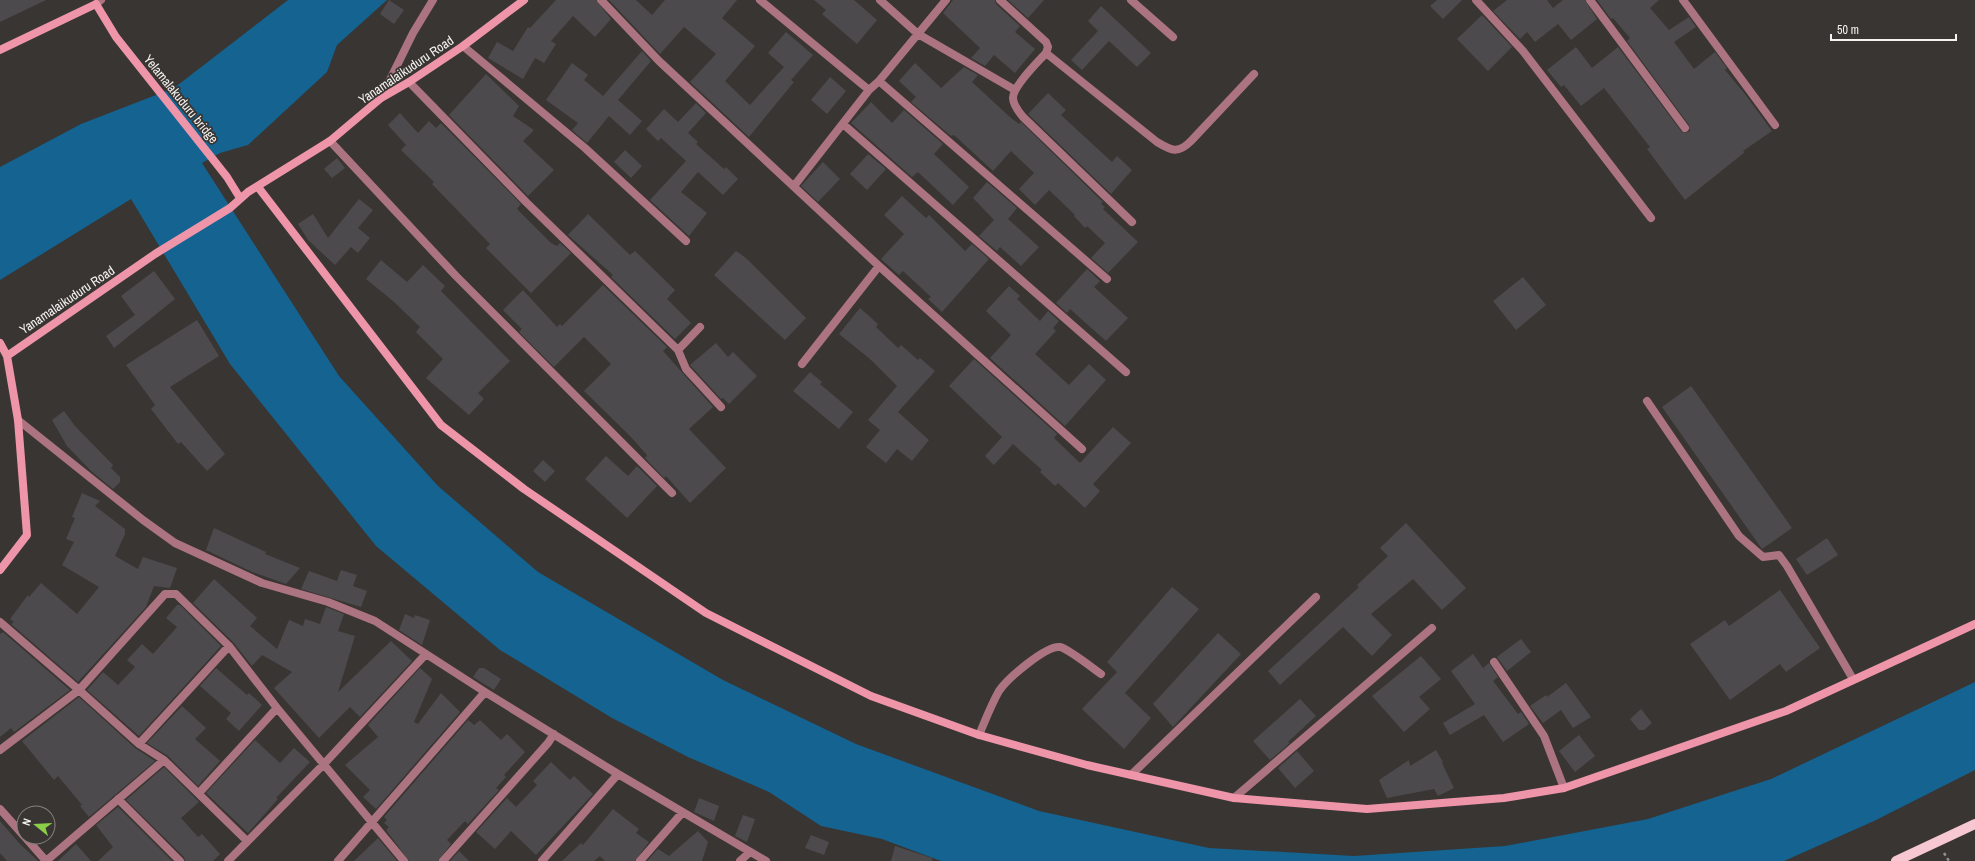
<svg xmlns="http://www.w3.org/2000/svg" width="1975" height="861" font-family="'Archivo Narrow',sans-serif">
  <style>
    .water { fill: #146390 }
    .building { fill: #4d4a4d }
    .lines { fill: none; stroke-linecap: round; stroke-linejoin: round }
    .path { stroke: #928f8d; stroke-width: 2.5; stroke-dasharray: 3 3; stroke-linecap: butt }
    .lane { stroke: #ac7480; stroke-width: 8 }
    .street { stroke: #ac7480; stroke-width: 8 }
    .secondary { stroke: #ef95a9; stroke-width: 8 }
    .primary { stroke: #f7c8d1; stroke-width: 10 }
    .labels { text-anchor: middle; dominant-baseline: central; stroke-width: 3.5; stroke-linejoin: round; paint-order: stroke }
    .street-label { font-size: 13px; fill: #f5f3f1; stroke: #393532 }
  </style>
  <rect width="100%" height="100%" fill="#393532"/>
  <!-- water -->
  <path class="water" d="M288,0H387L337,45L327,72L248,145L220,153L202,163L339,376L438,486L538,572L723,680L856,744L1039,811L1209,848L1354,856L1505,846L1648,819L1771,779L1975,682V770L1874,821L1784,861H941L882,839L821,826L769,792L688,757L612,718L500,650L376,546L230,364L131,199L0,280V167L81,124L174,88Z"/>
  <!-- building -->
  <path class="building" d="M0,0H46L0,22Z
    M389,0L404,10L394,24L380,14Z
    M556,0H596L611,19L595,37L573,16L551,41L556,44L544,63L535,58L523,79L488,58L497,42L513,51L528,27L530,28Z
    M609,0H636L652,15L665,0H737L722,18L755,46L725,81L750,105L784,67L768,53L786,32L813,55L791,80L794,82L749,137L690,82L716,54L684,27L660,54Z
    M814,0H854L877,20L857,44L822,14L826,10Z
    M953,0H995L996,4L1020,26L1015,32L1035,49L1015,73L994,55L985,66L971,58L980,48L943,13Z
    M1008,0H1044L1028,18Z
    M1437,0H1462L1443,19L1430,6Z
    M1507,0H1547L1553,8L1563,0H1585L1597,19L1571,40L1558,24L1535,42L1527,32L1520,39L1493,11Z
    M1597,0H1659L1650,8L1669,30L1689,17L1696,27L1674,42L1694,69L1715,52L1727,68L1725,70L1745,94L1772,131L1743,151L1745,152L1685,200L1647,149L1650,147L1604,88L1581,106L1564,85L1561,87L1547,70L1576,47L1592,68L1618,47L1681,131L1685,133L1690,131L1689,125L1627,41L1630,38L1613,18L1611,19Z
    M1101,6L1151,53L1137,67L1109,41L1082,70L1071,60L1098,31L1088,21Z
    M1482,15L1512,47L1488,71L1457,39Z
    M642,51L651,61L618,100L642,121L630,135L609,116L587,143L572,130L578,123L546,100L572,63L588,75L584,80L603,96Z
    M915,63L941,88L964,67L978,75L972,82L1011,118L1019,124L1021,122L1103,202L1101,204L1105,207L1103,209L1138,242L1108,273L1091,258L1105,243L1087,226L1085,228L1074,216L1075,215L1049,190L1035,205L1019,189L1034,173L1011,151L993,171L954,135L951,136L911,102L916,97L899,81Z
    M486,74L519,106L513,116L534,130L523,141L554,170L528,196L449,115Z
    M830,77L846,91L827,114L811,100Z
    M1048,93L1066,110L1061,115L1112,162L1117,156L1132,170L1111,194L1028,114Z
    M871,102L892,123L904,110L943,144L934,154L969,187L953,205L918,172L912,177L851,123Z
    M696,103L706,113L688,133L698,142L696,144L724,169L726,167L738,179L723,195L698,172L681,192L707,213L689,236L650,200L686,161L661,138L658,141L646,129L664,109L678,122Z
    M400,113L418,133L429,121L436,128L441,123L521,204L517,209L551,243L557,246L560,243L571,253L531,293L486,248L490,244L432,184L434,182L401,150L406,145L388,125Z
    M625,150L642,166L631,178L614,162Z
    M868,154L886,169L867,190L850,174Z
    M337,158L345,168L332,178L324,169Z
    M823,162L840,179L818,202L801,186Z
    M987,182L1017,208L1008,219L1039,247L1021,266L1000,247L997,251L979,236L994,220L973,198Z
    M902,196L926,218L929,215L965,251L972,244L989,259L942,312L928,299L931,297L903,271L899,275L881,259L904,234L884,215Z
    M359,199L373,210L358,228L370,238L358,253L351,247L335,265L308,240L298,224L313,214L328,238Z
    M588,214L630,255L635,251L675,290L667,299L691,323L675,339L611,277L613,275L568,235Z
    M736,251L746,258L806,318L785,340L714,275Z
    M381,260L407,282L423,265L445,286L441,291L510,361L478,393L484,399L469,415L426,378L443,359L416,332L420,327L393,301L366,279Z
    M1087,269L1100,281L1094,287L1128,318L1106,341L1070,309L1067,313L1056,303Z
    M154,271L175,299L114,348L106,336L135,315L121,296Z
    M1523,277L1546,305L1516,330L1493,301Z
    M603,285L667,347L663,351L713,407L689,429L726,468L690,503L666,476L664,478L645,458L647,455L630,436L584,391L611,364L584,337L554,367L519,332L522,329L503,310L523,290L557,327L560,324L562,326Z
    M1009,286L1020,296L1017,299L1040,321L1048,311L1059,321L1053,328L1056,331L1035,354L1069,385L1089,364L1106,380L1065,426L990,358L1011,335L986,311Z
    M860,308L878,324L876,327L898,348L901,345L918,360L920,358L935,371L898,412L929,440L912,461L897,449L886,463L866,447L880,430L868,420L897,386L870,359L839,334Z
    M197,320L219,356L170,387L225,454L207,471L181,442L178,444L151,409L155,405L126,365Z
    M716,343L728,357L733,352L757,376L729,404L723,398L721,399L690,365Z
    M974,359L1057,434L1054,438L1080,463L1113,427L1131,443L1093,484L1100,491L1085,508L1058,483L1055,486L1040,472L1042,470L1013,444L994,465L985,456L1002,437L949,386Z
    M810,372L822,382L820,384L853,412L839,429L793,391Z
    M1691,386L1792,528L1762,549L1662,407Z
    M64,411L75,426L113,465L111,468L120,477V482L113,489L91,471L67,446L52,420Z
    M606,456L628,476L637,466L657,486L627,518L585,479Z
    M543,460L555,471L545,482L533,471Z
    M82,493L100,501L95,506L125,529V534L115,556L138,569L143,557L177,568L170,588L154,586L146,607L78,682L11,624L14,622L10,619L28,595L29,597L41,583L77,614L99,587L62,565L74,542L66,539L75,518L72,517Z
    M1406,523L1466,588L1442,610L1413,579L1371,614L1392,635L1372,656L1343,627L1280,685L1268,671L1359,587L1357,585L1388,556L1380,548Z
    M214,528L266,552L265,554L300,568L286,584L250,571L206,550Z
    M1827,538L1838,555L1807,575L1796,559Z
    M341,570L357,575L353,586L367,591L361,607L301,589L309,571L337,581Z
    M214,579L257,618L250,626L277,649L289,620L303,626L305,619L320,624L326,607L344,614L338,631L355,636L338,692L391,641L412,661L360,717L350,707L319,738L274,688L292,672L262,655L252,666L233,642L193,603Z
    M1172,587L1199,609L1125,693L1151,718L1124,749L1082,709L1117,672L1107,662Z
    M1780,590L1820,648L1786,672L1780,664L1730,700L1690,644L1725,620L1729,626Z
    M177,605H180L221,646L139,736L87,690L103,672L118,685L135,667L127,660L142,644L153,654L177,627L166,618Z
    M405,614L414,618L415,615L430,620L422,645L399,630Z
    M3,632L70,690L14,732L11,728L0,737V634Z
    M1218,633L1241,654L1173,727L1153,704Z
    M1521,639L1531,652L1507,671L1497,657Z
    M1473,654L1483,668L1489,663L1498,677L1493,681L1518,714L1521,712L1529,724L1503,742L1484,715L1450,735L1443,723L1475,704L1451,671Z
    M1421,656L1441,679L1419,697L1430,709L1404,732L1372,696Z
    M216,668L247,695L249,693L262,705L239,731L226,719L231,713L200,686Z
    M420,668L432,679L414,722L418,724L441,693L460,712L376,809L363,797L370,790L345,765L378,737L368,725Z
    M479,668H484L501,679L494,690L473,677Z
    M1566,683L1591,717L1573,728L1561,710L1543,723L1530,706L1546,695L1547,697Z
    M79,697L135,748L155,761L89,817L80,806L82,805L58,776L54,780L22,741Z
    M1300,699L1316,716L1288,742L1290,743L1270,760L1253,741Z
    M182,706L206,728L195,739L220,761L198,786L168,756L147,743Z
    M1641,709L1652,723L1644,730H1639L1630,719Z
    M468,720L474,725L480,720L501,740L507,734L525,752L504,775L506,777L496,788L499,790L468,824L465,821L447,840L451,844L438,861H409L386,830L389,827L384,823L387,820L384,817Z
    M1579,735L1595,756L1575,772L1559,751Z
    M255,740L280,763L294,748L310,762L276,798L278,799L248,833L206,793Z
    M1436,750L1443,762L1442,763L1454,788L1438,796L1434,789L1387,798L1379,780L1409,760L1410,766Z
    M1297,751L1314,771L1295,788L1278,768Z
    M551,762L570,780L574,776L593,794L536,855L511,831L495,849L476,832L507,798L516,807L537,785L533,781Z
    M164,767L199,802L181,818L198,837L202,834L220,854L213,861H185L184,857L126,800Z
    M699,798L719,806L714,821L694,812Z
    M118,807L172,861H98L113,847L96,825Z
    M613,809L639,829L636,833L649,842L635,861H605L600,856L594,861H562L581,843L583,845Z
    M743,815L755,819L747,842L735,836Z
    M0,821L20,844L38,861H7L0,853Z
    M698,831L708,842L702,861H647L658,849L669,856Z
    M811,835L829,842L824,855L805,848Z
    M378,838L397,861H354Z
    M76,844L91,861H58Z
    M895,846L932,858V861H891Z
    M459,851L469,861H450Z"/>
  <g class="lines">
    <!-- path -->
    <path class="path" d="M1944,853L1949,861"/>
    <!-- lane -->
    <path class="lane" d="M1647,401L1739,536L1763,557L1779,555L1787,566L1853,679
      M979,735C985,721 991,705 999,691C1007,679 1046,645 1060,647C1067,648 1094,669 1101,674
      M1131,775L1316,597"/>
    <!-- street -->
    <path class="street" d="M601,0L659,61L879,266L1082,449
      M760,0L869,90
      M880,0L918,34L1015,90
      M1000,0L1046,42L1048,47L1046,53C1038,62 1013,86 1013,98C1013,105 1019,112 1023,117L1132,222
      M1131,0L1173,37
      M1476,0L1523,51L1651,218
      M1590,0L1685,128
      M1683,0L1775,125
      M96,4L101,0
      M463,46L585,148L686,241
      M1046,53L1157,142C1172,151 1178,154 1191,141L1254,74
      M879,81L1107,279
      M409,82L527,203L678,350L686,369L721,407
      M381,98L413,33L433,0
      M843,124L1126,372
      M330,141L456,276L672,493
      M794,186L869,90L879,81L946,0
      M678,350L700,327
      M802,364L879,266
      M18,420L143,520L175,543L262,583L328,602L375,621L485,692L618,774L766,861
      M0,622L79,690L165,594H176L229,646L277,708L404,861
      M1494,662L1544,736L1564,788
      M139,744L229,646
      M0,750L79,690L139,744L164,760L247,841
      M199,793L277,708
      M1234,798L1432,628
      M118,799L180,861
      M0,809L24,836
      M25,837L46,861
      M46,861L164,760
      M228,861L324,764L426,654
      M338,861L485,692
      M443,861L548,743L554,734
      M542,861L618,774
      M640,861L682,813
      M740,861L750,852"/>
    <!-- secondary -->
    <path class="secondary" d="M0,50L96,4L116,37L227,177L240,198
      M258,187L441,425L524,489L706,613L871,696L979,735L1087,765L1234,798L1367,809L1504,798L1564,788L1786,711L1975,624
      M0,343L7,356
      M0,570L27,535L18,420L7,356L155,254L230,208L248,192L330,141L381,98L409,82L463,46L524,0"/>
    <!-- primary -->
    <path class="primary" d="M1896,861L1975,824"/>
  </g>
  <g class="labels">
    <!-- street labels -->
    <g class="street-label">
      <text transform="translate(406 70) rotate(-34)">Yanamalaikuduru Road</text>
      <text transform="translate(181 99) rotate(51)">Yelamalakuduru bridge</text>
      <text transform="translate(67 300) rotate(-34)">Yanamalaikuduru Road</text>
    </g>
  </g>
  <!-- north arrow -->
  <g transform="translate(36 825) rotate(288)"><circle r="19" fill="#393532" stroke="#84817e"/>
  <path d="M0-3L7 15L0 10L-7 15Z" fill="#8bce47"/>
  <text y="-6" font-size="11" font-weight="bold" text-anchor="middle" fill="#f5f3f1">N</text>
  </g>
  <!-- scale -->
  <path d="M1831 34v6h125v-6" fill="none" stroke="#f5f3f1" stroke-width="2"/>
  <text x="1837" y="34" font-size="12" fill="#f5f3f1" stroke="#393532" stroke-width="3" paint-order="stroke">50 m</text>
</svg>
